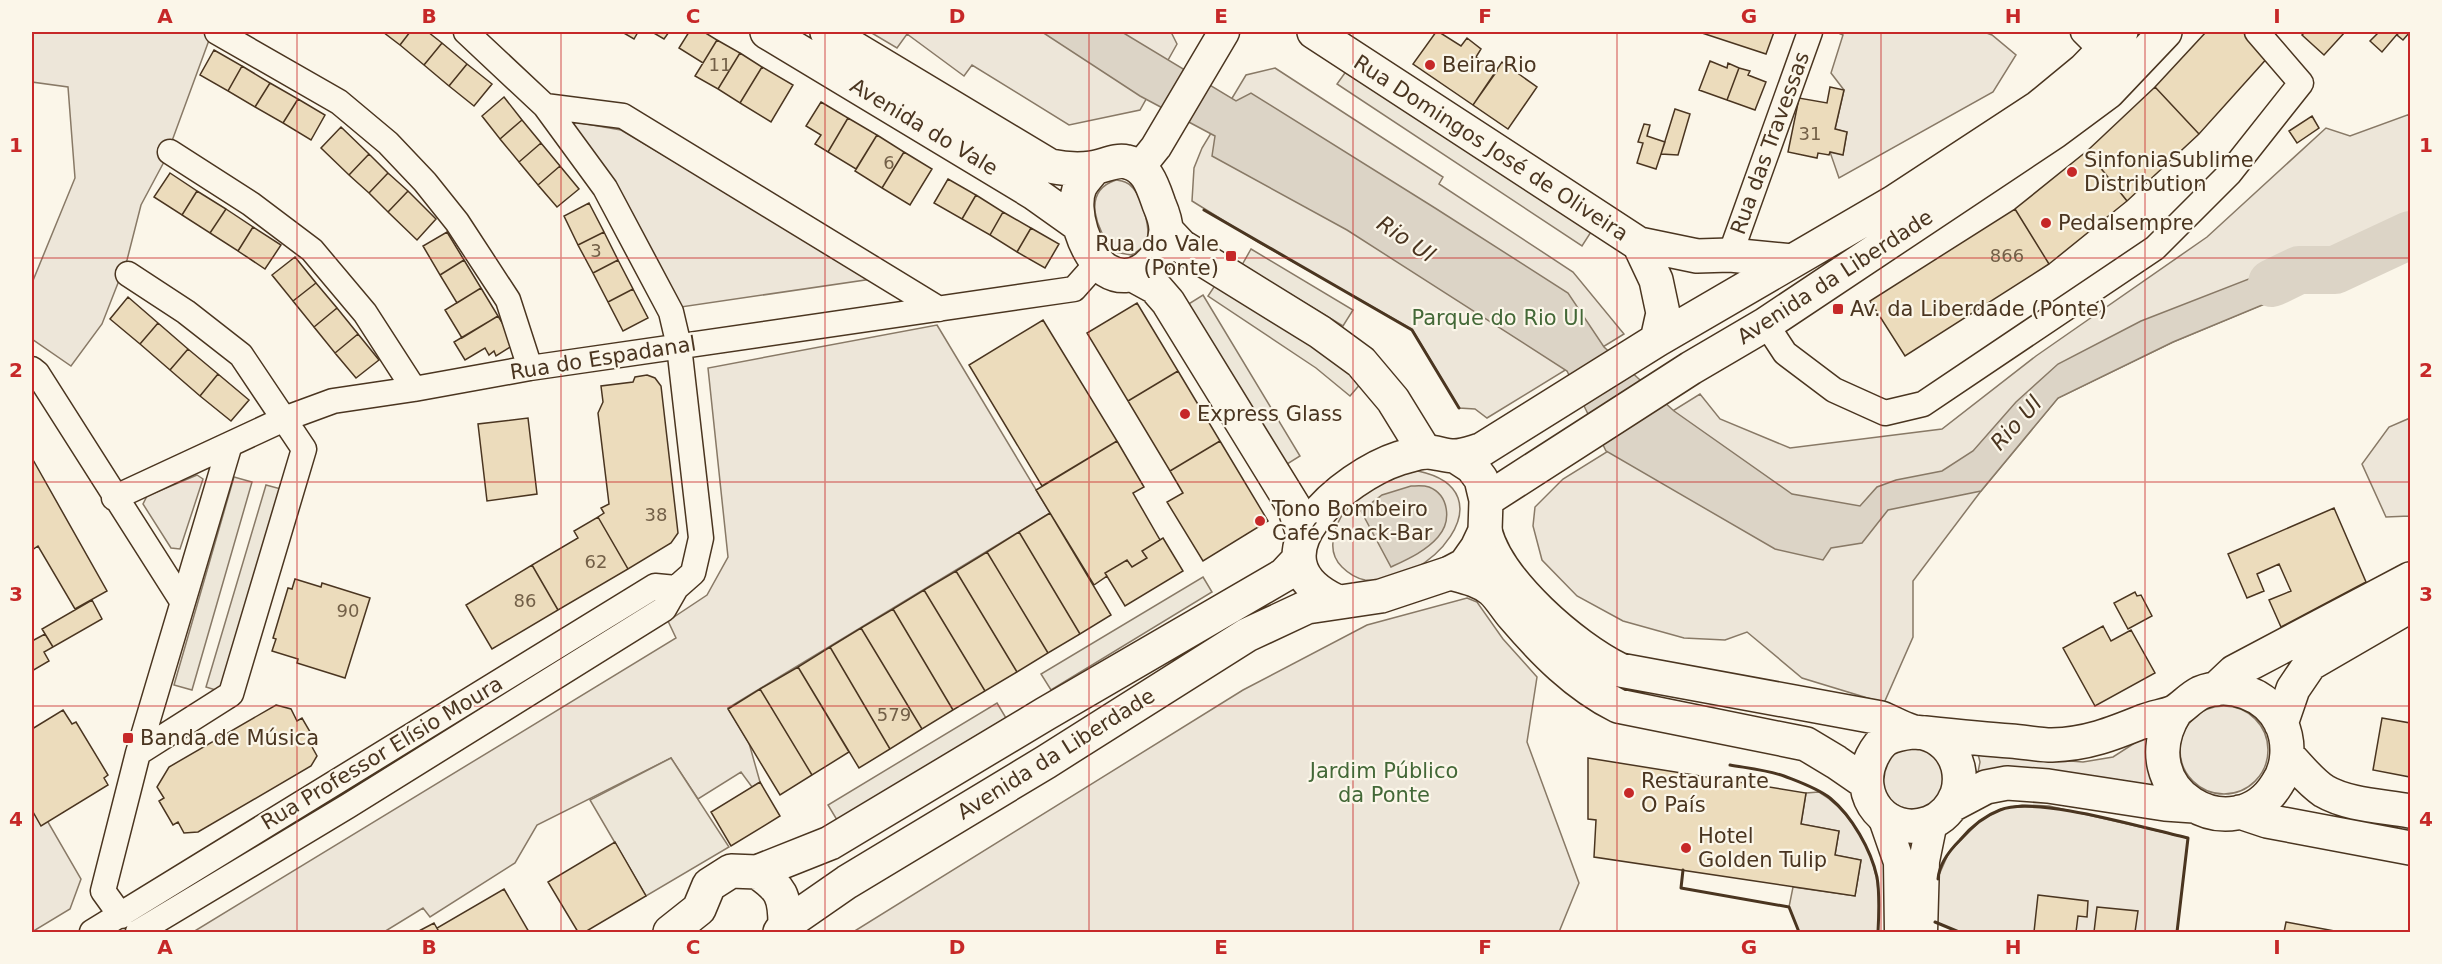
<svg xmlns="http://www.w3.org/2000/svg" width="2442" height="964" font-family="'DejaVu Sans',sans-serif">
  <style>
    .green { fill: #ede6d9; stroke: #887966; stroke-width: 1.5 }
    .parking { fill: #ede7d9; stroke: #887966; stroke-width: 1.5 }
    .water { fill: #dcd4c6; stroke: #887966; stroke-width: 1.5 }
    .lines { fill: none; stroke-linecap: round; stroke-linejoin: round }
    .river { stroke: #dcd4c6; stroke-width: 48 }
    .building { fill: #ecdcbc; stroke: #4a3520; stroke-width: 1.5 }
    .minor-casing { stroke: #4a3520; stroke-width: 27 }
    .tertiary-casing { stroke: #4a3520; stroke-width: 33 }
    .secondary-casing { stroke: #4a3520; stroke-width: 36 }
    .primary-casing { stroke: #4a3520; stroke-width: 36 }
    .minor { stroke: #fbf6e9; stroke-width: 24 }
    .tertiary { stroke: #fbf6e9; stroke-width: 30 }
    .secondary { stroke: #fbf6e9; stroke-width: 33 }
    .primary { stroke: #fbf6e9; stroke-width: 33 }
    .wall { stroke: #4a3520; stroke-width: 3 }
    .grid { fill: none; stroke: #c62828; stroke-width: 1.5; stroke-opacity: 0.55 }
    .poi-dot { fill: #c62828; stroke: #fbf6e9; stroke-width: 2 }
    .labels { text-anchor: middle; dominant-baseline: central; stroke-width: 4.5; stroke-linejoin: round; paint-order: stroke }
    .number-label { font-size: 18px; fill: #725f47 }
    .poi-label { font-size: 21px; fill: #4a3520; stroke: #fbf6e9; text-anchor: start }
    .street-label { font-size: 21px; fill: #4a3520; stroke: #fbf6e9 }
    .park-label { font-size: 21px; fill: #436837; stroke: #fbf6e9 }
    .water-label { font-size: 22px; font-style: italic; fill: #4a3520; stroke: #fbf6e9 }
    .neatline { fill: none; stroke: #c62828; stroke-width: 2 }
    .grid-label { font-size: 20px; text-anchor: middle; font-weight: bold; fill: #c62828 }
  </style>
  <rect width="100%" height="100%" fill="#fbf6e9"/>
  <!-- green -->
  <path class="green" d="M32,32H212L165,160L141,205L127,260L102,324L71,366L32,339V283L75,178L68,87L32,82Z
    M870,32H1171L1177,44L1140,110L1069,125L972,65L964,76L907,34L897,48Z
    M1836,32H1984L1992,35L2016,55L1993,92L1839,178L1830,152L1843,154L1847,132L1835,129L1844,90L1831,73L1843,35Z
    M1275,68L1443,177L1439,184L1573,272L1624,334L1487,418L1475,409L1459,408L1412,329L1258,242L1192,201L1194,168L1202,148L1246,75Z
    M2410,114V243L2173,342L2058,398L1981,491L1913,581V637L1884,703L1802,678L1747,632L1725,640L1684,638L1623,621L1577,596L1542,560L1533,526L1535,507L1563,479L1700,394L1720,419L1790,448L1942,429L2036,356L2207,237L2326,128L2350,136Z
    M569,121L621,130L872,279L681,307Z
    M1116,180C1122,181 1129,182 1133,188C1142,198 1152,231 1146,243C1142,249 1137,252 1131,255L1115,252C1097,231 1080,192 1116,180Z
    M937,325L1050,513L728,708L749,743L760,782L752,787L741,772L698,799L671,758L537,825L515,863L430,917L423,908L384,932H193L676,638L668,621L707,595L728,557L708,368Z
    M2410,418V519L2409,516L2386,517L2362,464L2389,427Z
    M1418,471C1511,491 1429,589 1365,580C1355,578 1349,574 1342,567C1335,560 1332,551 1333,542C1335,504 1383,474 1418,471Z
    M197,475L203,479L180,549L171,548L143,504L147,496Z
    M1467,598L1477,602L1503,639L1537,677L1527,742L1579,883L1559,932H853L1243,690L1367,625Z
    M2180 750a44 44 0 1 1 88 0a44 44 0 1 1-88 0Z
    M2147,735L2150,774L2157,791L1977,777L1980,762L1978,754L2083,762L2113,757Z
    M1882 778a31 31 0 1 1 62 0a31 31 0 1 1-62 0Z
    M1819,792C1847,808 1870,844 1876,876C1880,894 1879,914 1878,932H1799L1789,907L1793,887L1855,896L1861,860L1835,855L1839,831L1801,824L1806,793Z
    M2022,805L2049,806L2188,838L2177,932H1959L1935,922L1939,875L1949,852L1981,820L2001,809Z
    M33,812L48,822L81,879L70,909L32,932Z"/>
  <!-- parking -->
  <path class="parking" d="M1347,70L1591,232L1582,246L1337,84Z
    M1251,249L1353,310L1343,326L1242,265Z
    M1218,281L1327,352L1362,382L1350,396L1316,368L1208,296Z
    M1203,295L1300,456L1284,466L1187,305Z
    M234,477L252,482L192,690L174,685Z
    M266,485L281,489L222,692L206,687Z
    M1203,577L1212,592L1051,690L1041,674Z
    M997,703L1006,718L837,820L828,805Z
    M671,758L729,847L646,896L590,800Z"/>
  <!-- water -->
  <path class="water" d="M1042,32H1122L1236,101L1251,93L1435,208L1568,293L1604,347L1674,411L1792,494L1860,506L1877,487L1896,480L1942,471L1973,451L2016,402L2058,364L2141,321L2313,254L2335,270L2337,274L2173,342L2058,398L1981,491L1888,510L1862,543L1831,548L1823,560L1775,549L1606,451L1567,371L1347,230L1212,156L1215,136L1140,96Z
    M1411,486C1416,486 1423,485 1429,487C1449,495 1452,521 1438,537C1426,551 1408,559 1391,567L1361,511L1382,495Z"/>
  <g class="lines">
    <!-- river -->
    <path class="river" d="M2272,283L2299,270H2335L2410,235"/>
  </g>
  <!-- building -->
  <path class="building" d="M383,32H410L400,45Z
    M410,32H428L442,43L424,65L400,45Z
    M622,32H638L634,39Z
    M652,32H669L664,39Z
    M689,32H704L717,40L703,63L679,48Z
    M1436,32H1439L1461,46L1467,38L1481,49L1476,57L1497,71L1473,105L1413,64Z
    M1699,32H1774L1766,54Z
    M2206,32H2249L2270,55L2199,134L2155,87Z
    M2305,32H2345L2324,55L2302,35Z
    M2379,32H2399L2382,52L2370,41Z
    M2399,32H2410L2403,40L2397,35Z
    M717,40L740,53L718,89L695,76Z
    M442,43L467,64L449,86L424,65Z
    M214,50L242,66L228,91L200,75Z
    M740,53L762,67L740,103L718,89Z
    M1710,61L1727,68L1728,63L1739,68L1727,100L1699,90Z
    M1502,62L1537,87L1508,129L1473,105Z
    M467,64L492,84L474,106L449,86Z
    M242,66L270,83L255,107L228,91Z
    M762,67L793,85L771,122L740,103Z
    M1739,68L1750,71L1748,75L1766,82L1755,110L1727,100Z
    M270,83L298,99L283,123L255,107Z
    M1830,87L1844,90L1835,129L1847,132L1843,155L1830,152L1829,155L1818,153L1817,158L1788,152L1799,98L1827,103Z
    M2155,87L2199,134L2127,201L2087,151Z
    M504,97L522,120L500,139L482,116Z
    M298,99L325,115L311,140L283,123Z
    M821,102L848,118L828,152L815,144L821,135L806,126Z
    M1675,109L1690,114L1678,155L1661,154Z
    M2312,116L2319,128L2297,143L2289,131Z
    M848,118L877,135L856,169L828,152Z
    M522,120L541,143L519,162L500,139Z
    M1644,124L1650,125L1647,136L1665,142L1656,169L1637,163L1643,143L1638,142Z
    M341,127L369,154L349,175L321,148Z
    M877,135L904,152L882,188L855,171Z
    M541,143L560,166L538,185L519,162Z
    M2087,151L2127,201L2049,264L2015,209Z
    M904,152L932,169L910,205L882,188Z
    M369,154L388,173L369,193L349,175Z
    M560,166L579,189L557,207L538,185Z
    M170,173L197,191L182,215L154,197Z
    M388,173L408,191L388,212L369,193Z
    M948,179L976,195L962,219L934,203Z
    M197,191L226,209L210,233L182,215Z
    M408,191L436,219L417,240L388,212Z
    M976,195L1003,212L990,235L962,219Z
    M589,203L604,232L578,245L564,216Z
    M226,209L253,227L238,251L210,233Z
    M2015,209L2049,264L1905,356L1870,301Z
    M1003,212L1031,228L1017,252L990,235Z
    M253,227L281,245L265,269L238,251Z
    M1031,228L1059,244L1045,268L1017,252Z
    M447,232L464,260L440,275L423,246Z
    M604,232L618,260L593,273L578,245Z
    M295,257L316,283L293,301L272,275Z
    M464,260L481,288L457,303L440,275Z
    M618,260L633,289L608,302L593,273Z
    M316,283L337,308L314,327L293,301Z
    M481,288L498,316L462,338L445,310Z
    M633,289L648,318L623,331L608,302Z
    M128,297L158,323L140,344L110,319Z
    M1137,303L1178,371L1128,401L1087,333Z
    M337,308L358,334L335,353L314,327Z
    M498,316L515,344L496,356L494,351L489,355L485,348L465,360L454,342Z
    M1043,320L1117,441L1042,486L969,365Z
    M158,323L188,349L170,370L140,344Z
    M358,334L379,360L356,378L335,353Z
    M188,349L218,374L200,396L170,370Z
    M1178,371L1220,441L1170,471L1128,401Z
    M218,374L249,400L231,421L200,396Z
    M647,375L655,378L661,386L678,533L671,543L628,569L598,517L604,513L601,508L609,504L598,413L603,402L601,386L633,382L635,377Z
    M528,418L537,494L487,501L478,424Z
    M1117,441L1144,487L1133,493L1160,540L1142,551L1147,558L1132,567L1127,560L1105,573L1107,576L1094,585L1036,490Z
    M1220,441L1268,521L1203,561L1167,502L1183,493L1170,471Z
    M32,458L107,591L75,609L38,546L32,550Z
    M2334,508L2366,582L2281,627L2269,600L2291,591L2279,564L2257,574L2264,591L2247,598L2228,554Z
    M1050,513L1111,615L1080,634L1019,532Z
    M598,517L628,569L558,610L532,565L578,538L574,531Z
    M1019,532L1080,634L1048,653L987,552Z
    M1163,538L1183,571L1125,606L1105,573L1127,560L1132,567L1147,558L1142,551Z
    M987,552L1048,653L1017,672L956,571Z
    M532,565L558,610L492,649L466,605Z
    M956,571L1017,672L985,691L924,590Z
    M295,579L321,587L322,583L370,598L345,678L297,663L298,659L272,651L276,639L273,638L288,588L292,589Z
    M924,590L985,691L953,710L893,609Z
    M2135,592L2137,596L2141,595L2152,616L2128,629L2114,603Z
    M92,600L102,619L53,647L42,629Z
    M893,609L953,710L922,729L861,628Z
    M2103,626L2111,641L2131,630L2155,673L2095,706L2063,648Z
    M861,628L922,729L890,749L830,647Z
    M45,634L53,647L44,652L49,661L32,671V641Z
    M830,647L890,749L859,768L798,667Z
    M798,667L849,752L812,775L760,689Z
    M760,689L812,775L780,795L728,709Z
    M276,705L291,709L297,721L302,718L316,742L311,745L317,756L311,766L198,832L184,833L178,822L173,825L159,801L164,798L157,787L169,767Z
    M63,710L72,724L76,722L108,775L104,778L108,785L41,826L33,812L32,813V729Z
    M2382,718L2410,723V777L2373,770Z
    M1588,758L1806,793L1801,824L1839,831L1835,855L1861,860L1855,896L1594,857L1596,820L1588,819Z
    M760,782L780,816L731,846L711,812Z
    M615,842L646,896L585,932H578L548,882Z
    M504,889L529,932H439L437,928Z
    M2038,895L2088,901L2087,917L2078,916L2076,932H2034Z
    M2097,907L2138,911L2135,932H2094Z
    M2286,922L2340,932H2284Z
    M434,923L439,932H417Z"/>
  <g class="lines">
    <defs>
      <path id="minor" d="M217,32L339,102L388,143L425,182L457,222L508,300L530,368
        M2083,32L2102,51
        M545,106L623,116L939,309
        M170,152L251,204L312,250L365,313L414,389
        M1730,255L1810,32
        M128,274L186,312L241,355L304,449L231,694L138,753
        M1766,324L1785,353L1834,390L1885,413L1923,404L2155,248L2229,174L2301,83L2257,32
        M32,369L37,373L182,601
        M114,498L284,419L333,401L414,389L530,368L1074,289L1098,262
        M121,916L103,891L138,753L230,444
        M92,932L655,586L676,588
        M138,932L348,806L664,609L676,588L693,573L701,538L679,346L671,312L605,188L545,106L466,32"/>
      <path id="tertiary" d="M1140,167L1156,147L1224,32
        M1883,816L1899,862L1900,932
        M1922,932L1924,861L1932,822"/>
      <path id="secondary" d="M767,32L1034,193L1079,225
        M827,32L1050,166C1065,169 1077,170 1091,168C1103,167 1115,159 1127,162C1147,166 1153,187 1159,204C1162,211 1166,223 1166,230C1165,259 1134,288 1106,270C1085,256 1070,209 1080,187C1083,180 1090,174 1094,168
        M1166,230L1181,246L1320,332L1361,362L1393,400L1425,452
        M1133,275L1155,287L1168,302L1294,507L1303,534
        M1485,531C1498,582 1573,647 1620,670L1881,718C1891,722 1901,728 1911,731C1915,733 1920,732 1924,733C1941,737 1954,751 1958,767C1960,776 1960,785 1957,794C1952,807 1943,818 1929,823C1887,838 1853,796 1872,757C1875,751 1880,743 1886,739C1893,735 1903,733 1912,732
        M1450,573C1465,577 1480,580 1492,590C1500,597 1506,608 1513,616C1543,651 1576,685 1618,706L1806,744L1836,762L1865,782
        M2216,689L2234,672L2410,579
        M2281,724L2293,689L2310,664L2410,606
        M1925,733C1954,736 1983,739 2011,741C2025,742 2039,745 2052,745C2087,744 2112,734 2144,721C2154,717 2165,716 2174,712C2183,707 2190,698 2200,693C2229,680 2267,694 2281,723C2290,742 2289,767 2277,784C2235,853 2125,792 2176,711
        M2287,755C2299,767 2310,782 2324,791C2348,805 2383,806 2410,811
        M1952,805L1986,787L2007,783L2048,786L2165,804L2194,806
        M2240,812L2267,821L2410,848"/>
      <path id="primary" d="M1314,32L1639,244L1697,256L1730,255L1792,261
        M1639,244L1656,280L1663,313L1657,340
        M1486,500L1691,368L1766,324L2054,132L2108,92L2165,32
        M1336,601C1245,558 1344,476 1400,458C1408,456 1419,452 1427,452C1436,452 1445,456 1454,456C1463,456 1473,452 1481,450L1657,340L1894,202L2039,107L2084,70L2121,32
        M757,872C781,888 785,896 785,925
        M670,932L699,909L709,885L731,871L757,872L830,843L1045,714L1284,575L1298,560
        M780,932L785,925L847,882L1046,762L1247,635L1307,607L1381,596L1450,573L1465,565L1477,548L1485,531L1486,500L1481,479L1472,467L1455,456"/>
    </defs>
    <!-- minor casing -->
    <use href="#minor" class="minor-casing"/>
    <!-- tertiary casing -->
    <use href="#tertiary" class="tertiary-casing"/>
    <!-- secondary casing -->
    <use href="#secondary" class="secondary-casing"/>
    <!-- primary casing -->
    <use href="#primary" class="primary-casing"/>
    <!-- minor -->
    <use href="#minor" class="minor"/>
    <!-- tertiary -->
    <use href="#tertiary" class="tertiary"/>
    <!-- secondary -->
    <use href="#secondary" class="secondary"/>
    <!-- primary -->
    <use href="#primary" class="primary"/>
    <!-- wall -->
    <path class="wall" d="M1204,210L1412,330L1459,408
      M1730,765C1747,768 1767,770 1784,776C1799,782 1817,788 1830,798C1852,816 1871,850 1877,877C1880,895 1879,914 1878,932
      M1683,870L1681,888L1789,907L1799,932
      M1938,879C1939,864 1950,850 1960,840C1971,827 1984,816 2000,810C2035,795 2147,829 2188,838L2177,932
      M1935,922L1959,932"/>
  </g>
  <!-- grid -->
  <path class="grid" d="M297,32V932M561,32V932M825,32V932M1089,32V932M1353,32V932M1617,32V932M1881,32V932M2145,32V932M32,258H2410M32,482H2410M32,706H2410"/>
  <!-- markers -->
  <g class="poi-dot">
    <circle cx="1430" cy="65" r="6"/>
    <circle cx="2072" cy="172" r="6"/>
    <circle cx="2046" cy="223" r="6"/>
    <rect x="1225" y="250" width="12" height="12" rx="3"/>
    <rect x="1832" y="303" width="12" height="12" rx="3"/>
    <circle cx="1185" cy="414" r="6"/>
    <circle cx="1260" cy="521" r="6"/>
    <rect x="122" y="732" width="12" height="12" rx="3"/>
    <circle cx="1629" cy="793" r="6"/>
    <circle cx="1686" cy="848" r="6"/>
  </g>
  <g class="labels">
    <!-- number labels -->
    <g class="number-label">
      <text x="720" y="64">11</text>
      <text x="1810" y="133">31</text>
      <text x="889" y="162">6</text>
      <text x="596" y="250">3</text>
      <text x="2007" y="255">866</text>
      <text x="656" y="514">38</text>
      <text x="596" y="561">62</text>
      <text x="525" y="600">86</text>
      <text x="348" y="610">90</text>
      <text x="894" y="714">579</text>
    </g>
    <!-- poi labels -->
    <g class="poi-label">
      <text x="1442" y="65">Beira Rio</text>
      <text x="2084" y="160">SinfoniaSublime<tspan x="2084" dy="24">Distribution</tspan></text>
      <text x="2058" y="223">Pedalsempre</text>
      <text x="1219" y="244" text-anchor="end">Rua do Vale<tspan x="1219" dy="24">(Ponte)</tspan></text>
      <text x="1850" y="309">Av. da Liberdade (Ponte)</text>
      <text x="1197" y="414">Express Glass</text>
      <text x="1272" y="509">Tono Bombeiro<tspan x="1272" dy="24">Café Snack-Bar</tspan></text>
      <text x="140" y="738">Banda de Música</text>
      <text x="1641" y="781">Restaurante<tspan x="1641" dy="24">O País</tspan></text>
      <text x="1698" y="836">Hotel<tspan x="1698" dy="24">Golden Tulip</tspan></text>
    </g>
    <!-- street labels -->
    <g class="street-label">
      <text transform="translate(924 127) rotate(31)">Avenida do Vale</text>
      <text transform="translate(1770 143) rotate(-70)">Rua das Travessas</text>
      <text transform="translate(1491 148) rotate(33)">Rua Domingos José de Oliveira</text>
      <text transform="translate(1835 277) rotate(-33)">Avenida da Liberdade</text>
      <text transform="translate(603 358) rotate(-9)">Rua do Espadanal</text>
      <text transform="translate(382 753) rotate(-31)">Rua Professor Elísio Moura</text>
      <text transform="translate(1056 754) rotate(-32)">Avenida da Liberdade</text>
    </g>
    <!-- park labels -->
    <g class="park-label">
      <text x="1498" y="318">Parque do Rio Ul</text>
      <text x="1384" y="771">Jardim Público<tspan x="1384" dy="24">da Ponte</tspan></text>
    </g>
    <!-- water labels -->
    <g class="water-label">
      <text transform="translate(1406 239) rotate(34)">Rio Ul</text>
      <text transform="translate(2016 423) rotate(-48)">Rio Ul</text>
    </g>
  </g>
  <!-- border -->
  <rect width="2442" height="964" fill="none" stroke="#fbf6e9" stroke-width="66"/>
  <rect x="33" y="33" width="2376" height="898" class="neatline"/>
  <g class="grid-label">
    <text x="165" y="23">A</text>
    <text x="429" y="23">B</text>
    <text x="693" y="23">C</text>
    <text x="957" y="23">D</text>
    <text x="1221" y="23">E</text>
    <text x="1485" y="23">F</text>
    <text x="1749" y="23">G</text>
    <text x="2013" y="23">H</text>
    <text x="2277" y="23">I</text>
    <text x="16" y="152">1</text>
    <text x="2426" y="152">1</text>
    <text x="16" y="377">2</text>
    <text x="2426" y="377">2</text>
    <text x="16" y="601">3</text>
    <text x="2426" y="601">3</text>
    <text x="16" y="826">4</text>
    <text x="2426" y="826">4</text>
    <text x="165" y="954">A</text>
    <text x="429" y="954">B</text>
    <text x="693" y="954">C</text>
    <text x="957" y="954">D</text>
    <text x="1221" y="954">E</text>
    <text x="1485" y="954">F</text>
    <text x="1749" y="954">G</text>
    <text x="2013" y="954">H</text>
    <text x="2277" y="954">I</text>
  </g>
</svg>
